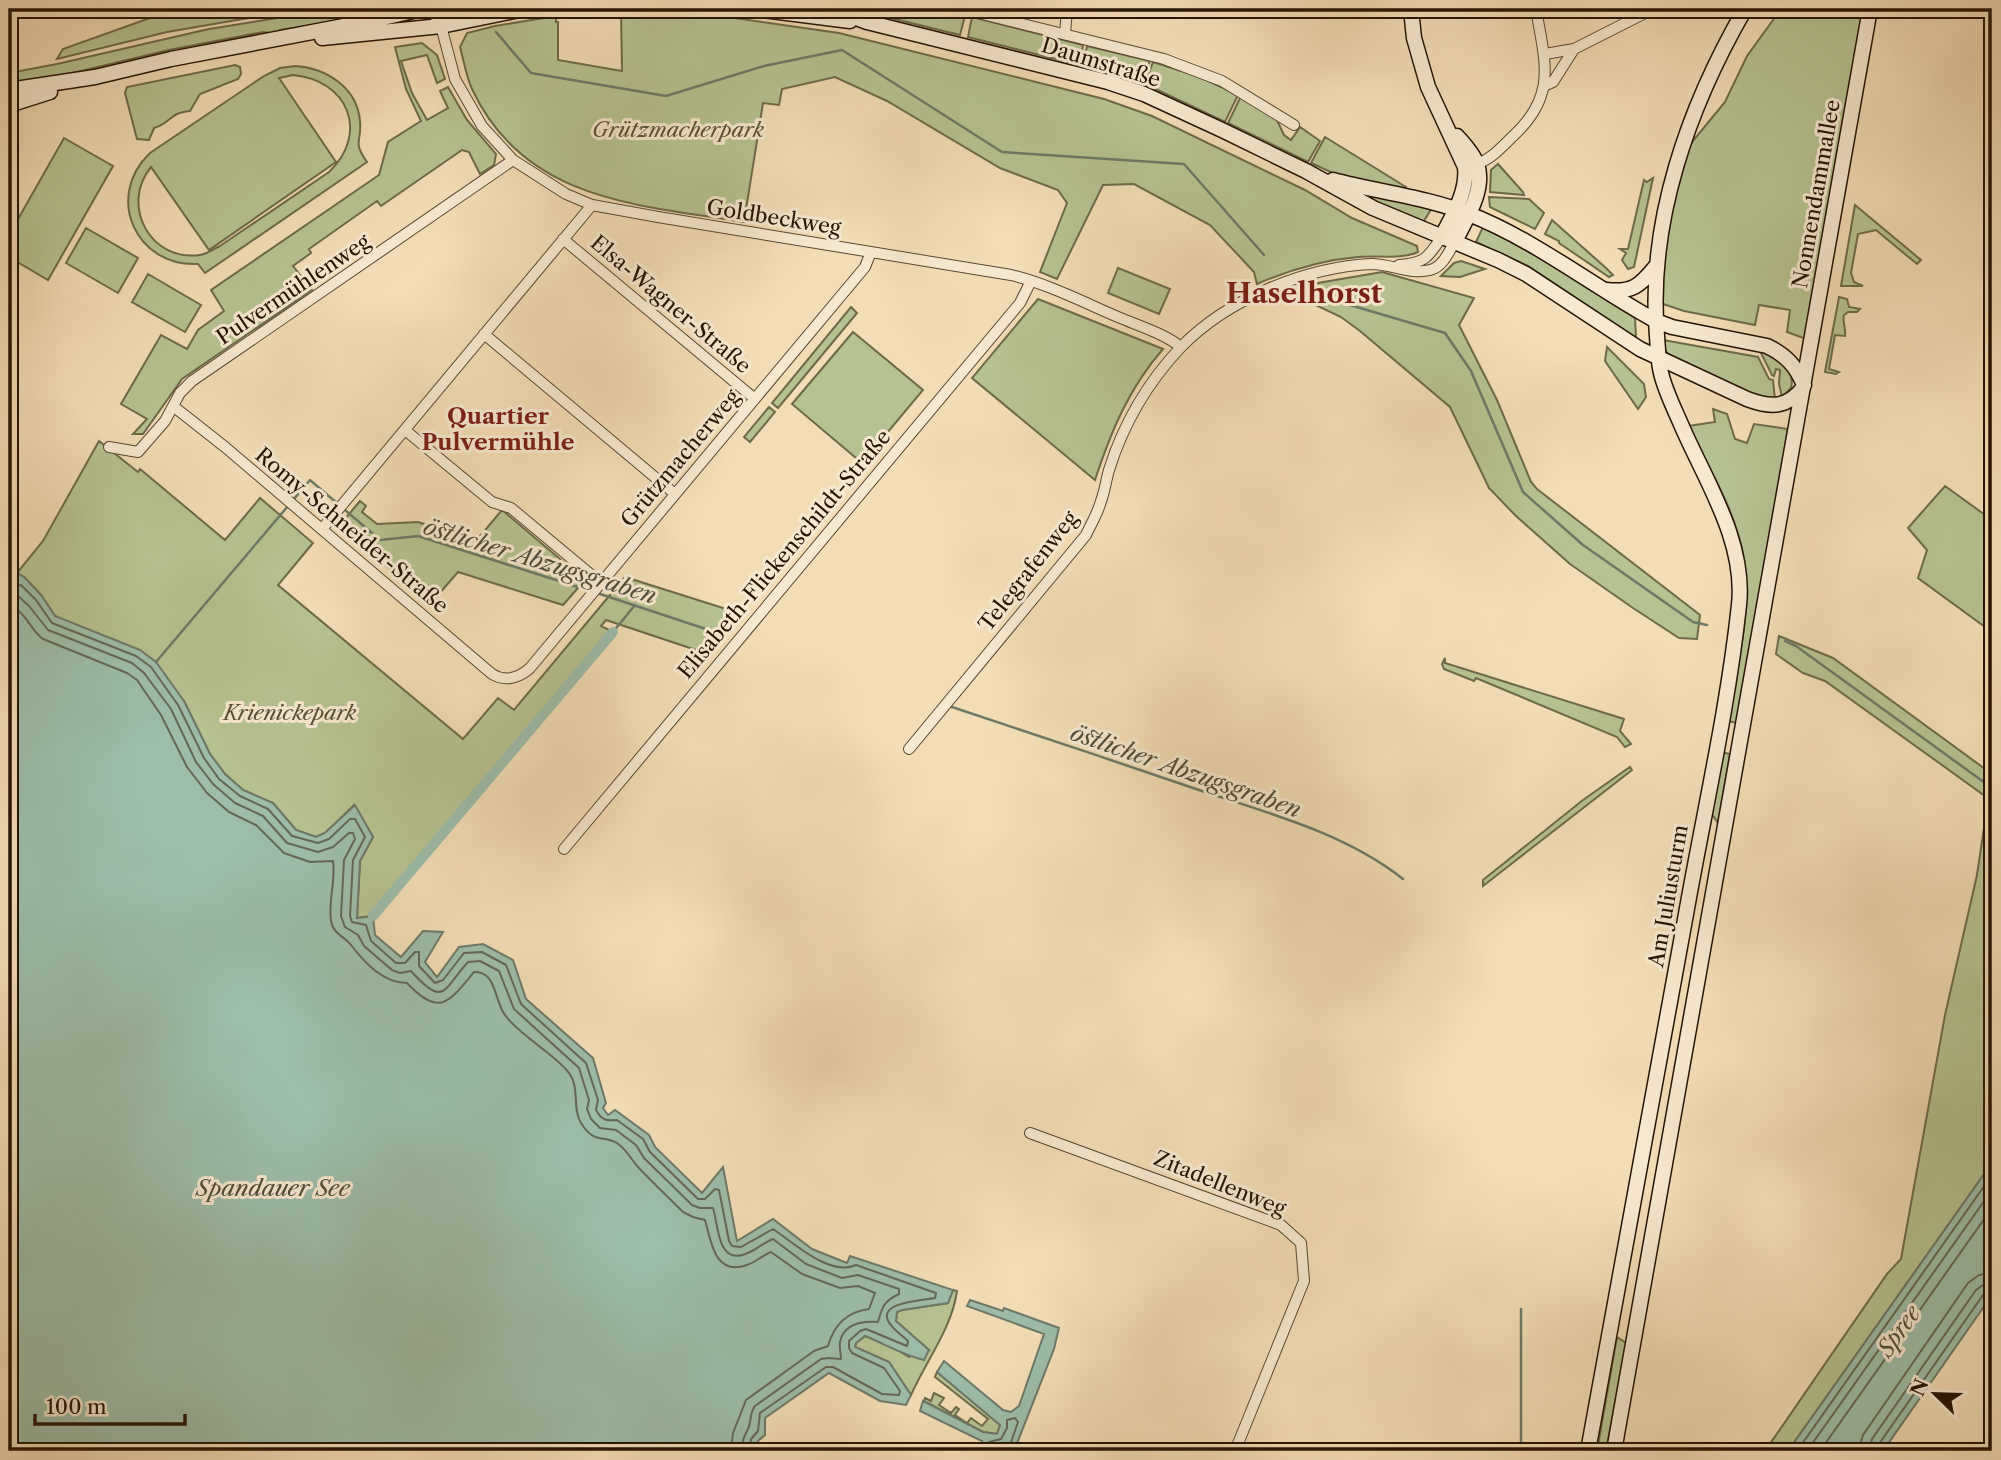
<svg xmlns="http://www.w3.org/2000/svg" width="2001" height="1460" font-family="'Libre Caslon Text',serif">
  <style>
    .green { fill: #b7c292; stroke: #6e6a4a; stroke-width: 2; fill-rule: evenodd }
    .water { fill: #9dbda9; stroke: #6d7967; stroke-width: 2 }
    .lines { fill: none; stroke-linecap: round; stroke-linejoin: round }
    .shore { stroke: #626856; stroke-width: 2 }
    .stream { stroke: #6d7967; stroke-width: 2.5 }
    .canal { stroke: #9dbda9; stroke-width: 10 }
    .street-casing { stroke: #594630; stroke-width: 12 }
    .secondary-casing { stroke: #261303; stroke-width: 17 }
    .street { stroke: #f7e9d0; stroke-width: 10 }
    .secondary { stroke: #f7e9d0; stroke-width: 14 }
    .labels { text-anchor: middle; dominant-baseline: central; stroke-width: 6; stroke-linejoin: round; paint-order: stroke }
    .street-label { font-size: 21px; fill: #261303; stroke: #f7e9d0 }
    .park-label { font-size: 21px; font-style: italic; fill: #595035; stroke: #f7e9d0 }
    .neighbourhood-label { font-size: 23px; font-weight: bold; fill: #7a1f14; stroke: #f7e9d0 }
    .water-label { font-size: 23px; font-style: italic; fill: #504e3d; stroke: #f7e9d0 }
    .district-label { font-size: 28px; font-weight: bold; fill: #7a1f14; stroke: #f7e9d0 }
  </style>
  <rect width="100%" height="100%" fill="#f3ddb7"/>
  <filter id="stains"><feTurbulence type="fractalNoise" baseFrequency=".00286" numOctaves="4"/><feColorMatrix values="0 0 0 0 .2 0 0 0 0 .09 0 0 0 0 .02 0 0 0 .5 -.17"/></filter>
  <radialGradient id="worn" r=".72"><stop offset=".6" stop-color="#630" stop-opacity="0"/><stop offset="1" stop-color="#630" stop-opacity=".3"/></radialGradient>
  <!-- green -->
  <path class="green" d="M175,9H301L167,32L57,59L63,49Z
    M333,9H398L371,16L280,30L277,34L263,32L169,50L56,77L9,84V73L57,64L209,29Z
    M621,9L693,12L839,33L1104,99L1152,116L1305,190L1352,218L1417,246L1418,252C1401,260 1378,255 1358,257C1323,260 1289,270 1257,284L1254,272L1210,225L1134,184L1103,185L1057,279L1040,272L1067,203L1058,190L1000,168L887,101L835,77L782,89L779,105L763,103L744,222C638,205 524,201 472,89C466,76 464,61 460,47L467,33L495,26L556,16V22H558V60L622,71Z
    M854,9H936L965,16L960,35Z
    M1781,9H1866L1806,339L1787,332L1790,310L1759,305L1755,325L1684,311L1660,303L1669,217L1688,147L1725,102L1747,56Z
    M972,17L1083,45L1080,65L968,37Z
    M422,43L437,55L445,79L437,83L427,55L401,61L412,93L427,120L448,108L440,91L448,87L467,120L496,154L494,165L480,174L469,152L462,150L381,206L377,201L309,249L311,253L293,266L312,290L182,379L143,434H133L147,419L121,404L161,335L187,349L198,330L224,311L211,290L379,175L388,142L421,121L406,89L395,47Z
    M1087,46L1150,61L1141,83L1083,66Z
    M1153,62L1200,77L1238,95L1225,122L1145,84Z
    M235,65L240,67L241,74L238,79L200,94L190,111C168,113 172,123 154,128L149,140L137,139L125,93L127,87Z
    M295,66C326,68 357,87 360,121C362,144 352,140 367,162L205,273L198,264C136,267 104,197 150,153L264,76L280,68ZM293,75C348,80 370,133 329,172L220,246C214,249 207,254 200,255C150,262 120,205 151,167L209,250L336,162L279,78Z
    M1241,96L1276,118L1284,135L1291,140L1300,127L1320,141L1308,162L1228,123Z
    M1325,137L1406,187V193L1335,174L1311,163Z
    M64,138L113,166L48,280L9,257V235Z
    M1498,164L1523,192L1524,195L1490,192L1491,170Z
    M1653,178L1634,267L1628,269L1622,260L1626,253L1620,249H1628L1644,180L1647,182Z
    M1347,188L1432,208L1422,224Z
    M1489,197L1529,199L1544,213L1535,229L1490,207Z
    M1855,205L1921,260L1917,264L1876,230L1858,234L1851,273L1854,282L1863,286H1841Z
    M1552,220L1606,268L1613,275L1609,277L1559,243V241L1545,234Z
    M1483,227L1531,251L1635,318L1636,338L1528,266L1476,242Z
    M86,228L138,258L118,293L66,263Z
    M1461,261L1485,269L1460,277L1441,276L1454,263Z
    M1118,268L1170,289L1159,314L1108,293Z
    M1382,272L1474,298L1459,325L1497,400L1531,482L1537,489L1700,615L1697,639L1679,638L1633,608L1570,564L1516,516L1489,488L1450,407L1360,331L1341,317L1305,300L1296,290L1312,284Z
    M148,274L201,305L185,332L132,302Z
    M1839,297L1847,299L1849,307L1860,309L1857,312H1848L1844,315C1842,322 1846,326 1845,336L1835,335L1829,369L1839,372L1836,374L1825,372Z
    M1038,299L1163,349C1129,388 1111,431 1095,480L972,378Z
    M851,307L857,313L778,408L772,403Z
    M853,332L923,390L862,463L792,404Z
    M1663,340L1758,357L1769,379L1773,380L1775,399L1765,400L1670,357L1663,347Z
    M1607,347L1644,384L1646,397L1638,409L1605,361Z
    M1760,351C1778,357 1796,368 1791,388L1782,397L1779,384L1780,370L1776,369L1774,376L1772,375Z
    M769,407L775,412L750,442L744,437Z
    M1713,409L1727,414L1735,439L1747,443L1754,424L1788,429L1737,723L1728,721C1736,670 1751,617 1745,566C1739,516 1710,470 1688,426L1715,422Z
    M99,441L138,472L140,469L225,540L260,498L313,543L278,585L463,739L498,698L514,710L625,577L742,614L708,654L606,620L601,626L613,632L373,916L357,918L360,861L373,837L354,805L325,833L316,837L296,830L273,803L243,790L225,774L210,754L184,701L174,689L55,616L41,595L24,577L17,573L43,541Z
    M1945,486L1992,520V632L1918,578L1927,550L1908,528Z
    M360,501L366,506L362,512L377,524L418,522L476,541L502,510L585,580L563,605L458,572L431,603L339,526Z
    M1779,636L1833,658L1992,774V801L1825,681L1803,673L1776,654Z
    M1445,658V663L1624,719L1620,731L1631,744L1625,747L1617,737L1476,678L1474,681L1444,669L1442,664Z
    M1721,752L1730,754L1718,823L1711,813Z
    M1630,767L1632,770L1483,886V880L1583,800Z
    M1985,821L1992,826V1163L1788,1451H1765L1887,1274L1901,1259L1945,1015L1977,875Z
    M953,1290L957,1291C952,1328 926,1361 911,1395L889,1362L855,1347L856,1343L865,1336L891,1346L909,1357L929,1350L896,1321L897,1312L902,1310L948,1303Z
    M1617,1337L1626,1343L1606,1451H1597Z
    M937,1372L1000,1425L997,1434L983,1432L924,1401L925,1398L931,1401L934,1393L944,1398L939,1405L951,1413L956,1407L959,1409L955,1415L967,1423L971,1418L982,1426L988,1419L935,1377Z"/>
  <!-- water -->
  <path class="water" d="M17,573L24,577L41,595L55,616L140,650L156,662L184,701L210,754L225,774L243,790L273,803L296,830L316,837L325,833L355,805L373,837L360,861L357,918L373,916L375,935L401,957L423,931L443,932L425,962L437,977L459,947L483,944L513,960L526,999L593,1058L606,1103L603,1108L608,1115L615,1110L649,1135L655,1147L702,1193L723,1167L737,1241L773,1219L812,1249L847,1263L850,1256L953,1290L948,1303L902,1310L897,1312L896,1321L929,1350L924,1360C903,1355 885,1344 865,1336L856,1343L855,1347L889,1362L911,1395L906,1405L880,1401L829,1373L765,1418V1435L758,1441L757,1451H9V579L12,581Z
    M1992,1163V1295L1883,1451H1788Z
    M970,1300L1003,1311L1004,1308L1059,1328L1054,1349L1014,1451H981L982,1441L920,1411L923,1401L983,1432L997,1434L1000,1425L937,1372L944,1361L1003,1410L1011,1412L1019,1406L1044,1334L967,1306Z"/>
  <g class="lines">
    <!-- shore -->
    <path class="shore" d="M9,587L21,585L36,600L52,623L136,656L151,667L178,705L204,758L219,779L240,796L268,809L292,836L318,843L329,839L350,819H355L365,837L353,860L350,916L352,922L366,925L371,941L396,963H405L415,952H419V966L435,983L443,980L464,953L482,952L506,965L521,1004L586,1063L598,1100L596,1110C602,1121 607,1121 617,1120L643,1139L650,1152L698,1199H705L715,1189L719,1190L729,1241L732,1246L741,1247L773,1229C794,1243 830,1277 856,1265L936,1293L935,1298C924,1300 872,1302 891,1325C895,1331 903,1336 908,1341L907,1346L866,1329L860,1331L849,1341V1348L852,1353L884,1368L900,1391L899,1395L882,1394L833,1367H826L760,1413L758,1431L751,1439L750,1451
      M9,596H18L29,606L48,630L132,663L144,673L171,709L196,762L213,784L235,803L263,816L287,843L318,852L333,847L349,833H353L355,839L344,860L341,916L345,927L358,935L364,946L392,970L400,973L411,971C445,1009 443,989 468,962L480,961L499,971L514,1009L579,1068L589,1100L587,1109L591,1119L600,1128L616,1130L636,1145L644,1158L692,1205L700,1208H713C718,1222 717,1262 742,1255C753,1253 762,1243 773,1239L806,1264L842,1278L858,1275L899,1289V1294C884,1301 882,1307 878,1322C863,1321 844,1323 840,1342C839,1348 841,1354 841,1359L828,1358L821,1359L755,1406C749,1414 752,1421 748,1429C744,1437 742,1441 741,1451
      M9,607C25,609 30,630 43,639L127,673L137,680L161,715L187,767L207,793L229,812L256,825L284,853L310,862L333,861C336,880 328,901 331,921C333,934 344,936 351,945C365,963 383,983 407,983C440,1018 449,1002 474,972C497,971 494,1001 505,1015C521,1037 554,1053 569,1073C580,1087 572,1109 581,1123C594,1144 603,1135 617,1143C627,1150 630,1158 638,1167C652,1182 668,1197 683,1212L693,1217L705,1220C711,1240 714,1277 747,1265C756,1262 763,1255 771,1252L802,1274L840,1288L858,1286L875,1293L869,1309C846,1312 834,1325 828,1346L814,1351L746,1400L733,1433L731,1451
      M988,1451L989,1442L1001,1439L1007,1428V1420L1015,1418L1018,1422L1008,1451
      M1797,1451L1992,1175
      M1807,1451L1992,1190
      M1820,1451L1992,1208
      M1858,1451L1863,1435L1968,1283L1979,1275L1992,1273
      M1869,1451L1872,1439L1976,1290L1983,1285L1992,1283
      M1878,1451L1879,1444L1983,1295L1992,1292"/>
    <!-- stream -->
    <path class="stream" d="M496,32L531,73L666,96L764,66L842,50L1002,152L1184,164L1264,255
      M1309,293L1445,333L1471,371L1523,492L1583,545L1693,622L1707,625
      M597,593L724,635
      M613,632L635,605
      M1785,641L1796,646L1992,788
      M156,662L310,480L380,540L418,536L590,591
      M952,707C1034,734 1117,762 1199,790C1268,813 1345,833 1403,879
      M1521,1451V1309"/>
    <!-- canal -->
    <path class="canal" d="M373,916L613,632"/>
    <defs>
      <path id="street" d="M962,9L1164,59L1222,81L1294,125
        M441,26L455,79L482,126L513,160L566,194L592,205L658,217L1011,275C1048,284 1083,302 1118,317C1139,326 1163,333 1181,347
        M1065,34L1067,9
        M1545,54L1574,49L1653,9
        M1544,86L1553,82L1574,49
        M1477,164C1491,159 1501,148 1511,138C1558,96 1545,63 1536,9
        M563,239L755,399
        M1399,265C1424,263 1427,259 1441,238
        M484,334L675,494
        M173,406L225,447L492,674C505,682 519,678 530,668L865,267L871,252
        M405,430L492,502L511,508L601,583
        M109,447L138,452L165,421L180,393L192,381L513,160
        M322,529L592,205
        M909,749L1086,535C1091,524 1098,513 1101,501C1105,491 1106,480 1109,470C1123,425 1148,382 1181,347C1228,299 1305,267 1372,264C1391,264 1411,275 1430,270C1442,267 1448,254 1454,243
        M564,849L1020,303L1031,281
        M1030,1133L1281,1225L1301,1243L1304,1281L1235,1451"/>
      <path id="secondary" d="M435,9L441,26
        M754,9L850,21
        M832,9L867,22L1108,82L1144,94L1222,130L1306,171L1373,208L1498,260L1526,274L1640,349L1747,399C1771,408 1787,408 1803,388
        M1411,9L1414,38L1428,87L1465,167C1468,192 1452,216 1441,238
        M322,38L441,26L524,9
        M9,90L95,77L171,59L370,21L422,9
        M9,105L50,92
        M1333,180C1378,192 1426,197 1469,214C1537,241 1592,286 1656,321L1672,327L1767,346C1786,355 1796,366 1804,385
        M1454,243C1465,221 1486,190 1477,164C1473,153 1464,144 1457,136
        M1606,290C1632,293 1640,286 1656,266
        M1588,1451C1621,1272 1653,1093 1686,914C1704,812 1728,708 1739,605C1746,540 1704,479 1680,422C1673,406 1665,390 1661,373C1658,361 1658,348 1657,336C1647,222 1689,106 1745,9
        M1614,1451L1870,9"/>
    </defs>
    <!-- street casing -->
    <use href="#street" class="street-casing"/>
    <!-- secondary casing -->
    <use href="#secondary" class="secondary-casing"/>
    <!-- street -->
    <use href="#street" class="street"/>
    <!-- secondary -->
    <use href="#secondary" class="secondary"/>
  </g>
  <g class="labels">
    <!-- street labels -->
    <g class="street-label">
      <text transform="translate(1101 62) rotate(17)">Daumstraße</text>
      <text transform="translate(1816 194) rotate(-80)">Nonnendammallee</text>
      <text transform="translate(774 217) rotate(9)">Goldbeckweg</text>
      <text transform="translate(293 289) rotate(-34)">Pulvermühlenweg</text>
      <text transform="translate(671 304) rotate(40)">Elsa-Wagner-Straße</text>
      <text transform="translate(680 458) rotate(-50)">Grützmacherweg</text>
      <text transform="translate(352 530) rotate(40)">Romy-Schneider-Straße</text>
      <text transform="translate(784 554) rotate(-50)">Elisabeth-Flickenschildt-Straße</text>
      <text transform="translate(1028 571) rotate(-52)">Telegrafenweg</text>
      <text transform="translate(1668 896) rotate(-80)">Am Juliusturm</text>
      <text transform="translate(1220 1183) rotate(22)">Zitadellenweg</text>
    </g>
    <!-- park labels -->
    <g class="park-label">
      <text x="678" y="129">Grützmacherpark</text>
      <text x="290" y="712">Krienickepark</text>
    </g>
    <!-- neighbourhood labels -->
    <g class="neighbourhood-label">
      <text x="498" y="416">Quartier<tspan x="498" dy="26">Pulvermühle</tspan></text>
    </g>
    <!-- water labels -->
    <g class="water-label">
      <text transform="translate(540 561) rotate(17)">östlicher Abzugsgraben</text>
      <text transform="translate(1186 771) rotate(19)">östlicher Abzugsgraben</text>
      <text x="273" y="1188">Spandauer See</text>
      <text transform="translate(1899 1331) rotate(-55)">Spree</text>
    </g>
    <!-- district labels -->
    <g class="district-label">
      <text x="1304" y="293">Haselhorst</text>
    </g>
  </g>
  <!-- margin -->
  <rect width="2001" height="1460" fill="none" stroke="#f3ddb7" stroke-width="35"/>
  <rect x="10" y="10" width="1980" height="1439" fill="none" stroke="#261303" stroke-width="3.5"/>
  <rect x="18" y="18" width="1966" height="1425" fill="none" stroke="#261303" stroke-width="2"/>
  <!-- north arrow -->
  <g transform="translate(1935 1394) rotate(293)" stroke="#f7e9d0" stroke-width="5" paint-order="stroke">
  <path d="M0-5L12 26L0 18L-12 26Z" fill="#261303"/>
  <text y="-10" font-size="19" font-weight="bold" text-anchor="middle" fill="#261303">N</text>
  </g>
  <!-- scale -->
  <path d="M35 1414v10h150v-10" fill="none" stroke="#261303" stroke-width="3.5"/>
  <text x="46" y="1414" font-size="21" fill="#261303" stroke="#f7e9d0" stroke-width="5" paint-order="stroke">100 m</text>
  <rect width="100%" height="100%" filter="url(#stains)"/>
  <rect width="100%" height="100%" fill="url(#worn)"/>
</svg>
